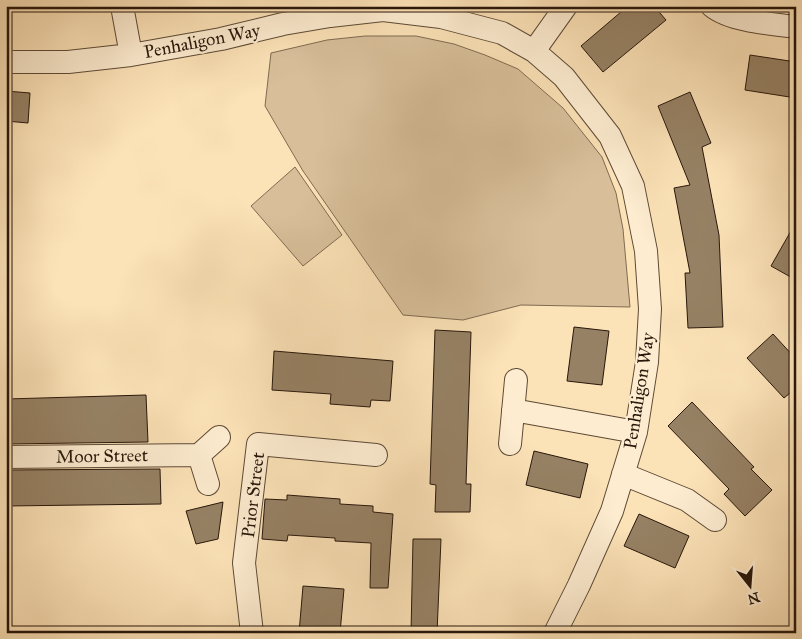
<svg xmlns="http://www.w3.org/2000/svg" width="802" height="639" font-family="'IM FELL Great Primer',serif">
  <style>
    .green { fill: #d8bf9a; stroke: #806b52 }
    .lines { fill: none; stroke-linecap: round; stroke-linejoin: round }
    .stream { stroke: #7c674f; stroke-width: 9 }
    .building { fill: #968164; stroke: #28170b }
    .street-casing { stroke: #5d4a36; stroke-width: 24 }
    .street { stroke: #fdecd0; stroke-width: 22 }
    .labels { text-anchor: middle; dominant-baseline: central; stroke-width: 4.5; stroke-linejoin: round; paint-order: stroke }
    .street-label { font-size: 18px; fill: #28170b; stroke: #fdecd0 }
  </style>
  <rect width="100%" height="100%" fill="#fce2b7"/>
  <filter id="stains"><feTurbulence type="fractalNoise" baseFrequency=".004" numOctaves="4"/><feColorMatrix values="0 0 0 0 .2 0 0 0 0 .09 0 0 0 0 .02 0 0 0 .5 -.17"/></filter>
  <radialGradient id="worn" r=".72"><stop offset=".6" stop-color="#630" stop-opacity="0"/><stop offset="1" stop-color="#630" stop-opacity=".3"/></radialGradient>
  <!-- green -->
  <path class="green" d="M365,36H416L454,44L485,55L518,69L563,108L602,157L616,193L623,229L630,307L521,305L463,320L403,315L303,171L265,106L271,53L327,40Z
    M295,167L342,235L303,266L251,206Z"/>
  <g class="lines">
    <!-- stream -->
    <path class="stream" d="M792,633L796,630"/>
  </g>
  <!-- building -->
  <path class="building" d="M628,6H654L666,20L603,72L581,46Z
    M750,55L796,62V98L745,90Z
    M6,91L30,93L28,123L6,121Z
    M690,92L711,143L702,147L719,235L723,327L688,328L685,273H690L674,188L690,185L658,106Z
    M796,222V280L771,266Z
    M574,327L609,331L602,385L567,381Z
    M435,330L471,332L466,484H471L470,512H435L436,485L430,484Z
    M773,334L796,359V388L784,398L747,358Z
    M274,351L393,361L390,401L371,400L370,407L330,404L331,394L272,390Z
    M146,395L148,442L6,444V399Z
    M692,402L754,467L751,469L772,490L745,516L724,494L729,489L668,426Z
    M534,451L588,464L580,498L526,485Z
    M160,469L161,504L6,506V470Z
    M287,495L340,499V504L373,506V512L393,514L388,588H370L371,543L335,541V538L288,535L287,541L262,539L265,499L287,500Z
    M223,502L218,539L196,544L186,511Z
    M639,514L689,536L675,568L624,546Z
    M413,539H441L437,633H411Z
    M303,586L344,589L340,633H299Z"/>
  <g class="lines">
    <defs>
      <path id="street" d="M122,6L131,55
        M712,6C730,21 772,24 796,27
        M534,51L566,6
        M6,62H68L131,55L221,39L283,24L330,16L383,10L441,17L502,33L534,51L564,77L610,136L633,186L646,251L650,309L647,362L636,432L612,511L579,585L555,633
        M513,410L636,432
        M510,444L516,380
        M6,457L199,455
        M623,474L687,500L715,520
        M208,484L199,455L219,437
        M252,633L244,563L258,444L376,455"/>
    </defs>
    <!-- street casing -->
    <use href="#street" class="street-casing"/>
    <!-- street -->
    <use href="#street" class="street"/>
  </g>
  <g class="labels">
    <!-- street labels -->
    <g class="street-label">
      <text transform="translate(202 41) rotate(-11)">Penhaligon Way</text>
      <text transform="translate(639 391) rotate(-81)">Penhaligon Way</text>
      <text transform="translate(102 456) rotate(-1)">Moor Street</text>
      <text transform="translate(253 495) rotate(-83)">Prior Street</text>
    </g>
  </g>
  <!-- margin -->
  <rect width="802" height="639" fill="none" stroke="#fce2b7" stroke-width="25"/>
  <rect x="8" y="8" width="787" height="624" fill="none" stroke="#28170b" stroke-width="2.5"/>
  <rect x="12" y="12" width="777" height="614" fill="none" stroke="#28170b"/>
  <!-- north arrow -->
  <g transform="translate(750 586) rotate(163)" stroke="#fdecd0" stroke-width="4" paint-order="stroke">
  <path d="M0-4L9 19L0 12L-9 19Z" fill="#28170b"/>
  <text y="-8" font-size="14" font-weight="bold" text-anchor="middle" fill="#28170b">N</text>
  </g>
  <rect width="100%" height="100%" filter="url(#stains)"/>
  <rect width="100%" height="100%" fill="url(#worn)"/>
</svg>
